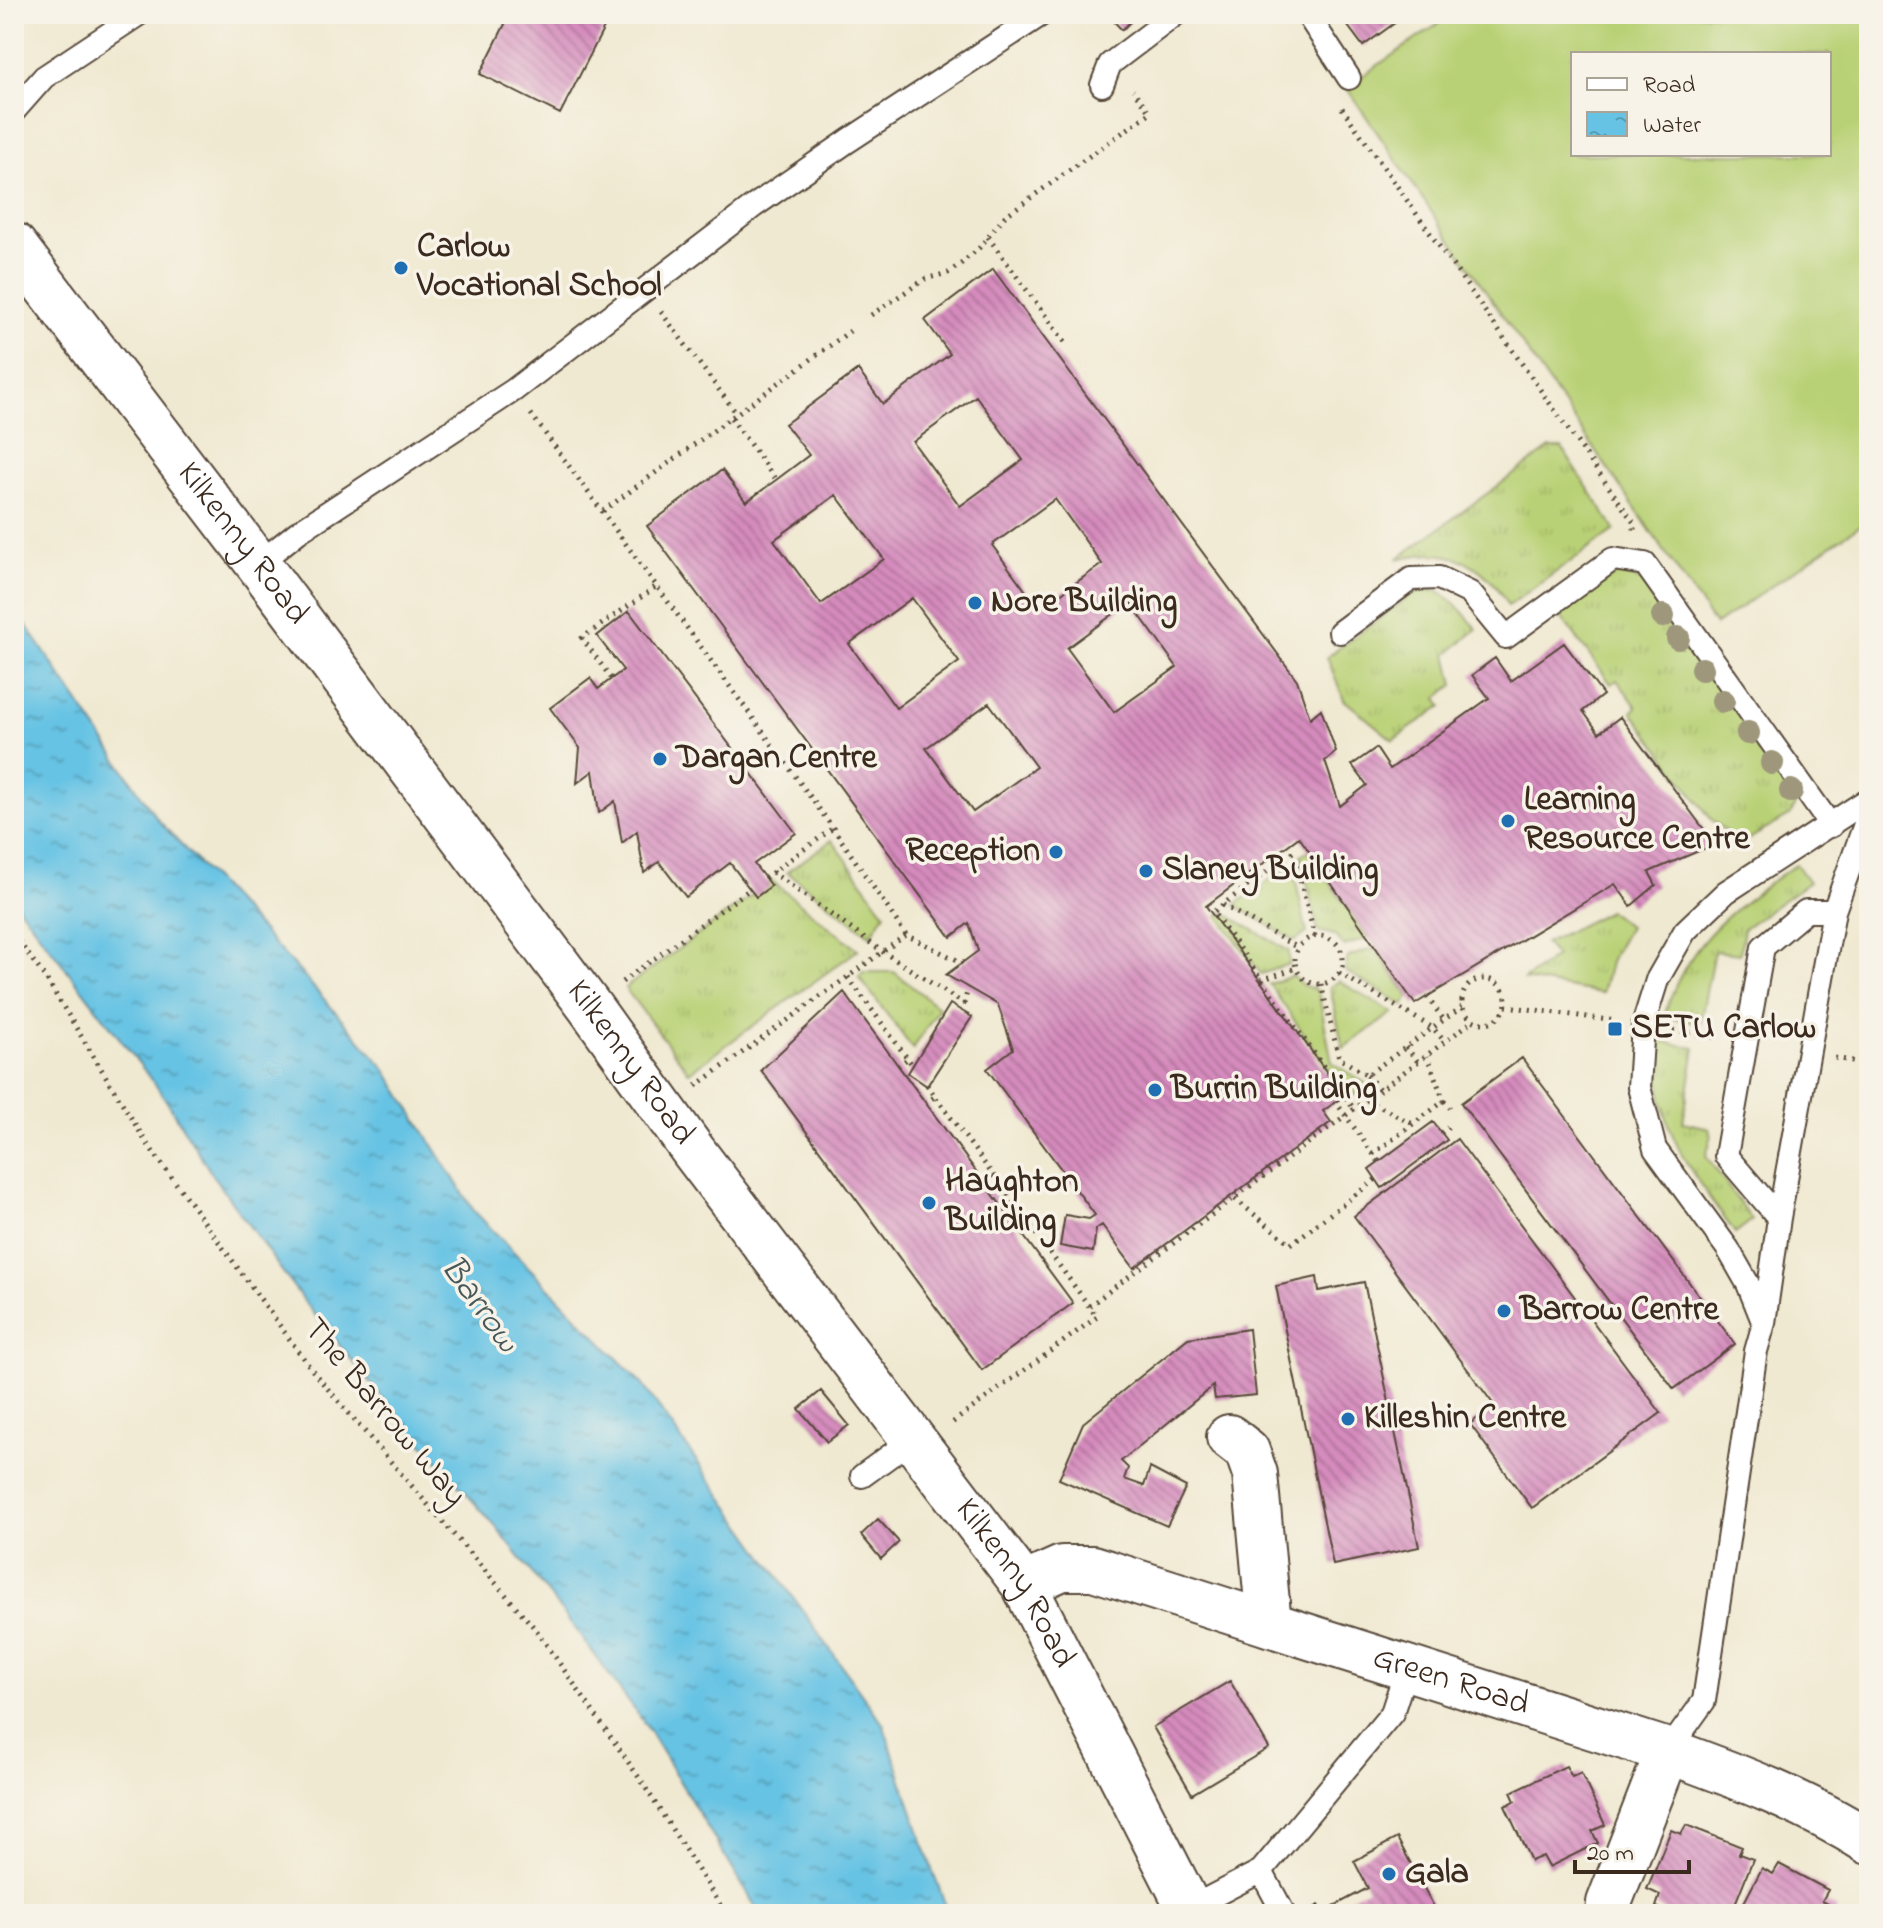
<svg xmlns="http://www.w3.org/2000/svg" width="1883" height="1928" font-family="'Indie Flower',sans-serif">
  <style>
    .grass { fill: url(#grass-tufts); stroke: #7a7e4a; stroke-width: 2 }
    .pitch { fill: #b9d176; stroke: #7a7e4a; stroke-width: 2; fill-rule: evenodd }
    .water { fill: url(#water-ripples); stroke: #507681; stroke-width: 2 }
    .building { fill: url(#building-back-hatch); fill-rule: evenodd }
    .lines { fill: none; stroke-linecap: round; stroke-linejoin: round }
    .lane-casing { stroke: #564739; stroke-width: 26 }
    .street-casing { stroke: #564739; stroke-width: 48 }
    .secondary-casing { stroke: #564739; stroke-width: 48 }
    .path { stroke: #564739; stroke-width: 5; stroke-dasharray: 2 6; stroke-linecap: butt }
    .lane { stroke: #fff; stroke-width: 22 }
    .street { stroke: #fff; stroke-width: 44 }
    .secondary { stroke: #fff; stroke-width: 44 }
    .tree { fill: #9e977b }
    .poi-dot { fill: #1f6fb2; stroke: #f7f3e8; stroke-width: 3 }
    .labels { text-anchor: middle; dominant-baseline: central; stroke-width: 7; stroke-linejoin: round; paint-order: stroke }
    .poi-label { font-size: 34px; font-weight: bold; fill: #3b2a1e; stroke: #f7f3e8; text-anchor: start }
    .street-label { font-size: 34px; fill: #3b2a1e; stroke: #f7f3e8 }
    .water-label { font-size: 36px; font-style: italic; fill: #485859; stroke: #f7f3e8 }
  </style>
  <defs>
    <pattern id="grass-tufts" width="24" height="20" patternUnits="userSpaceOnUse" patternTransform="scale(2)"><rect width="24" height="20" fill="#b9d176"/><path d="M3 7l-1-3M5 7V3M7 7l1-3M15 17l-1-3M17 17v-4M19 17l1-3" fill="none" stroke="#a0b466"/></pattern>
    <pattern id="water-ripples" width="26" height="14" patternUnits="userSpaceOnUse" patternTransform="scale(2)"><rect width="26" height="14" fill="#66c3e4"/><path d="M2 4q2-2 4 0t4 0M15 11q2-2 4 0t4 0" fill="none" stroke="#559fb8"/></pattern>
    <pattern id="building-back-hatch" width="6" height="6" patternUnits="userSpaceOnUse" patternTransform="scale(2)"><rect width="6" height="6" fill="#d58bbd"/><path d="M-1 5l2 2M0 0l6 6M5-1l2 2" fill="none" stroke="#ae7299"/></pattern>
  </defs>
  <rect width="100%" height="100%" fill="#f7f3e8"/>
  <filter id="ink" filterUnits="userSpaceOnUse"><feTurbulence type="fractalNoise" baseFrequency=".0125" numOctaves="2"/><feDisplacementMap in="SourceGraphic" scale="16" xChannelSelector="R" yChannelSelector="G"/><feConvolveMatrix kernelMatrix="1 2 1 2 8 2 1 2 1" color-interpolation-filters="sRGB"/></filter>
  <filter id="wash" filterUnits="userSpaceOnUse"><feTurbulence type="fractalNoise" baseFrequency=".006" numOctaves="4" result="noise"/><feDisplacementMap in="SourceGraphic" scale="32" xChannelSelector="R" yChannelSelector="G"/><feGaussianBlur stdDeviation="1.8" result="paint"/><feColorMatrix in="noise" values="0 0 0 0 0 0 0 0 0 0 0 0 0 0 0 0 0 1.4 0 .05"/><feComposite in="paint" operator="in"/></filter>
  <g filter="url(#wash)">
    <rect width="100%" height="100%" fill="#f0e9d1"/>
    <!-- grass -->
    <path class="grass" d="M1550,448H1562L1615,530L1508,606C1483,559 1447,546 1397,559Z
      M1617,574L1644,581L1798,796L1791,815L1740,844L1711,819L1632,712L1637,707L1617,680L1611,684L1558,613Z
      M1427,589C1450,592 1462,612 1477,629L1447,654L1454,685L1437,698L1442,706L1393,740L1344,700L1327,657L1413,594Z
      M832,840L885,913L871,936L787,872Z
      M1308,851L1368,938L1344,946L1334,935L1318,931L1301,855Z
      M1292,864L1307,933L1295,941L1235,905Z
      M1796,864L1809,882L1744,928L1740,954L1714,951L1700,1023L1664,1017C1687,938 1734,910 1796,864Z
      M772,881L858,950L689,1072L625,988Z
      M1609,911L1629,927L1611,959L1602,993L1524,980L1556,956L1545,943Z
      M1223,912L1289,951V964L1261,974L1218,915Z
      M1375,948L1409,997L1403,1005L1345,971L1348,957Z
      M863,972H894L939,1008L913,1049L859,977Z
      M1293,976L1302,985L1318,991L1332,1062L1368,1085L1349,1099L1269,984Z
      M1339,981L1393,1013L1343,1048L1330,987Z
      M1660,1041L1695,1048L1683,1122L1709,1128L1711,1138L1706,1156L1752,1220L1735,1233C1689,1169 1651,1125 1660,1041Z"/>
    <!-- pitch -->
    <path class="pitch" d="M1453,14H1869V519L1715,625L1346,87ZM1573,54H1829V154H1573Z"/>
    <!-- water -->
    <path class="water" d="M14,607L158,820L300,972L384,1067L474,1211L642,1384L883,1724L933,1872L949,1914H760L645,1724L574,1627L496,1527L381,1396L306,1304L213,1176L161,1092L17,905L14,899Z"/>
    <g id="blocks">
      <!-- building -->
      <path class="building" d="M510,14H611L560,114L480,74Z
        M1107,14H1138L1122,30Z
        M1339,14H1401L1403,17L1363,46Z
        M993,269L1297,680L1310,718L1321,709L1336,752L1325,761L1340,806L1367,785L1352,765L1376,748L1390,769L1489,698L1472,675L1495,658L1511,681L1564,643L1603,695L1583,711L1599,733L1620,717L1715,844L1649,872L1656,885L1631,906L1615,884L1415,1004L1299,837L1206,906L1344,1096L1323,1111L1331,1122L1134,1268L1102,1225L1096,1229L1093,1252L1060,1246L1065,1215L1089,1219L1095,1215L987,1069L1013,1049L998,1005L946,975L978,951L969,923L951,937L647,526L722,470L746,502L776,480L809,455L785,424L858,370L883,404L950,354L925,320ZM976,396L1023,460L960,506L913,442ZM836,495L884,559L821,604L774,540ZM1055,499L1102,564L1039,609L992,545ZM912,598L959,662L896,708L849,644ZM1130,602L1177,667L1114,712L1067,648ZM989,703L1036,767L973,812L926,748Z
        M629,611L796,833L754,864L771,886L756,897L730,863L686,897L659,862L644,873L637,831L622,843L615,801L599,813L593,771L577,783L580,748L550,708L590,678L598,689L623,670L597,636Z
        M844,992L1073,1303L982,1370L761,1070Z
        M950,1004L972,1017L927,1086L908,1073Z
        M1522,1058L1735,1344L1674,1389L1461,1103Z
        M1433,1122L1447,1140L1382,1188L1369,1169Z
        M1457,1139L1661,1413L1532,1508L1470,1424L1494,1405L1354,1216Z
        M1317,1277L1319,1291L1364,1282L1419,1547L1333,1565L1276,1286Z
        M1249,1329L1256,1395L1215,1399L1213,1386L1121,1461L1128,1468L1124,1479L1144,1486L1150,1468L1186,1487L1167,1526L1059,1479L1083,1423L1188,1338Z
        M821,1391L849,1425L827,1442L799,1409Z
        M878,1519L899,1542L881,1559L861,1535Z
        M1230,1681L1269,1748L1192,1794L1153,1727Z
        M1566,1766L1572,1777L1581,1773L1605,1825L1592,1831L1598,1843L1549,1867L1543,1856L1531,1861L1505,1806L1515,1801L1511,1792Z
        M1686,1825L1742,1847L1739,1854L1753,1859L1731,1914H1674L1656,1907L1660,1895L1647,1889L1671,1830L1681,1834Z
        M1397,1838L1438,1914H1303L1319,1905L1323,1912L1368,1888L1354,1861Z
        M1779,1864L1828,1890L1822,1901L1836,1908L1833,1914H1738L1762,1868L1773,1874Z"/>
    </g>
  </g>
  <g filter="url(#ink)">
    <use href="#blocks" fill-opacity="0" stroke="#564739" stroke-width="2"/>
    <g class="lines">
      <defs>
        <path id="lane" d="M1307,14L1349,78
          M1102,85L1110,64L1176,14
          M14,111L44,77L139,14
          M258,564L298,532L514,390L754,206L848,141L1042,14
          M1340,632L1411,579L1439,578L1470,593L1506,637L1613,559L1645,564L1831,826
          M1779,1218L1726,1156L1763,947L1806,911H1834
          M1762,1319L1748,1284L1728,1249L1655,1149L1639,1087L1643,1025L1657,980L1685,931L1726,892L1869,799
          M862,1476L913,1439
          M1668,1751L1704,1701L1756,1351L1764,1323L1779,1218L1834,911L1864,827L1869,820
          M1261,1871L1392,1713L1407,1667
          M1190,1908L1261,1871L1284,1914"/>
        <path id="street" d="M1229,1437L1247,1451L1255,1474L1269,1624
          M1608,1914L1609,1903L1668,1751"/>
        <g id="secondary">
          <path id="s1" d="M14,245L258,564L589,1006L694,1152L1024,1585L1192,1914"/>
          <path id="s2" d="M1024,1585L1062,1568H1093L1668,1751C1737,1776 1807,1802 1869,1842"/>
        </g>
      </defs>
      <!-- lane casing -->
      <use href="#lane" class="lane-casing"/>
      <!-- street casing -->
      <use href="#street" class="street-casing"/>
      <!-- secondary casing -->
      <use href="#secondary" class="secondary-casing"/>
      <!-- path -->
      <path class="path" d="M1205,21L1215,14
        M1342,108L1634,523V534
        M988,237L1067,345
        M661,312L737,414
        M871,315L925,279L948,273L962,263L979,248L1005,216L1150,113L1133,90
        M531,414L833,828L906,935L963,963
        M731,418L776,480
        M603,511L850,331
        M611,678L582,638L657,586
        M772,872L883,952L964,1004L960,1010
        M765,878L833,828
        M1223,905L1298,948
        M14,935L45,977L146,1142L315,1374L537,1631L640,1779L726,1914
        M1295 960a24 24 0 1 1 48 0a24 24 0 1 1-48 0Z
        M1315,937L1293,852L1213,912L1354,1109
        M1339,973L1433,1028L1445,1042
        M848,977L913,1066
        M1462 1001a22 22 0 1 1 44 0a22 22 0 1 1-44 0Z
        M1261,980L1296,968
        M622,982L750,889
        M1321,984L1339,1058L1367,1075L1462,1007
        M1427,997L1444,1020
        M964,1004L968,988
        M1506,1006L1616,1021
        M1673,1030L1719,1038
        M1406,1047L1418,1062
        M1835,1058L1869,1064
        M898,1066L907,1059
        M1367,1075L1380,1090
        M910,1083L916,1078
        M927,1085L1097,1317L952,1423
        M696,1086L906,935
        M1367,1100L1413,1124
        M1335,1101L1379,1162
        M1444,1101L1450,1108
        M925,1103L936,1096
        M1441,1133L1448,1127
        M1373,1154L1444,1101L1427,1056
        M1235,1199L1291,1244L1376,1179
        M1089,1306L1474,1020"/>
      <!-- lane -->
      <use href="#lane" class="lane"/>
      <!-- street -->
      <use href="#street" class="street"/>
      <!-- secondary -->
      <use href="#secondary" class="secondary"/>
    </g>
    <!-- trees -->
    <g class="tree">
      <circle cx="1663" cy="616" r="12"/>
      <circle cx="1678" cy="638" r="12"/>
      <circle cx="1702" cy="669" r="12"/>
      <circle cx="1723" cy="701" r="12"/>
      <circle cx="1748" cy="733" r="12"/>
      <circle cx="1772" cy="763" r="12"/>
      <circle cx="1791" cy="791" r="12"/>
    </g>
  </g>
  <!-- markers -->
  <g class="poi-dot">
    <circle cx="401" cy="268" r="8"/>
    <circle cx="975" cy="603" r="8"/>
    <circle cx="660" cy="759" r="8"/>
    <circle cx="1508" cy="821" r="8"/>
    <circle cx="1056" cy="852" r="8"/>
    <circle cx="1146" cy="871" r="8"/>
    <rect x="1607" y="1021" width="16" height="16" rx="4"/>
    <circle cx="1155" cy="1090" r="8"/>
    <circle cx="929" cy="1203" r="8"/>
    <circle cx="1504" cy="1311" r="8"/>
    <circle cx="1348" cy="1419" r="8"/>
    <circle cx="1389" cy="1874" r="8"/>
  </g>
  <g class="labels">
    <!-- poi labels -->
    <g class="poi-label">
      <text x="417" y="248">Carlow<tspan x="417" dy="39">Vocational School</tspan></text>
      <text x="991" y="603">Nore Building</text>
      <text x="676" y="759">Dargan Centre</text>
      <text x="1524" y="801">Learning<tspan x="1524" dy="39">Resource Centre</tspan></text>
      <text x="1040" y="852" text-anchor="end">Reception</text>
      <text x="1162" y="871">Slaney Building</text>
      <text x="1631" y="1029">SETU Carlow</text>
      <text x="1171" y="1090">Burrin Building</text>
      <text x="945" y="1183">Haughton<tspan x="945" dy="39">Building</tspan></text>
      <text x="1520" y="1311">Barrow Centre</text>
      <text x="1364" y="1419">Killeshin Centre</text>
      <text x="1405" y="1874">Gala</text>
    </g>
    <!-- street labels -->
    <g class="street-label">
      <text stroke="none"><textPath href="#s1" startOffset="376">Kilkenny Road</textPath></text>
      <text stroke="none"><textPath href="#s1" startOffset="1024">Kilkenny Road</textPath></text>
      <text transform="translate(384 1413) rotate(50)">The Barrow Way</text>
      <text stroke="none"><textPath href="#s1" startOffset="1672">Kilkenny Road</textPath></text>
      <text stroke="none"><textPath href="#s2" startOffset="448">Green Road</textPath></text>
    </g>
    <!-- water labels -->
    <g class="water-label">
      <text transform="translate(479 1305) rotate(54)">Barrow</text>
    </g>
  </g>
  <!-- margin -->
  <rect width="1883" height="1928" fill="none" stroke="#f7f3e8" stroke-width="48"/>
  <!-- legend -->
  <rect x="1571" y="52" width="260" height="104" fill="#f7f3e8" stroke="#aca397" stroke-width="2"/>
  <rect x="1587" y="78" width="40" height="12" fill="#ffffff" stroke="#aca397" stroke-width="2"/>
  <text x="1643" y="92" font-size="24" fill="#3b2a1e">Road</text>
  <rect x="1587" y="112" width="40" height="24" fill="url(#water-ripples)" stroke="#aca397" stroke-width="2"/>
  <text x="1643" y="132" font-size="24" fill="#3b2a1e">Water</text>
  <!-- scale -->
  <path d="M1575 1860v12h114v-12" fill="none" stroke="#3b2a1e" stroke-width="4"/>
  <text x="1587" y="1860" font-size="24" fill="#3b2a1e" stroke="#f7f3e8" stroke-width="6" paint-order="stroke">20 m</text>
</svg>
